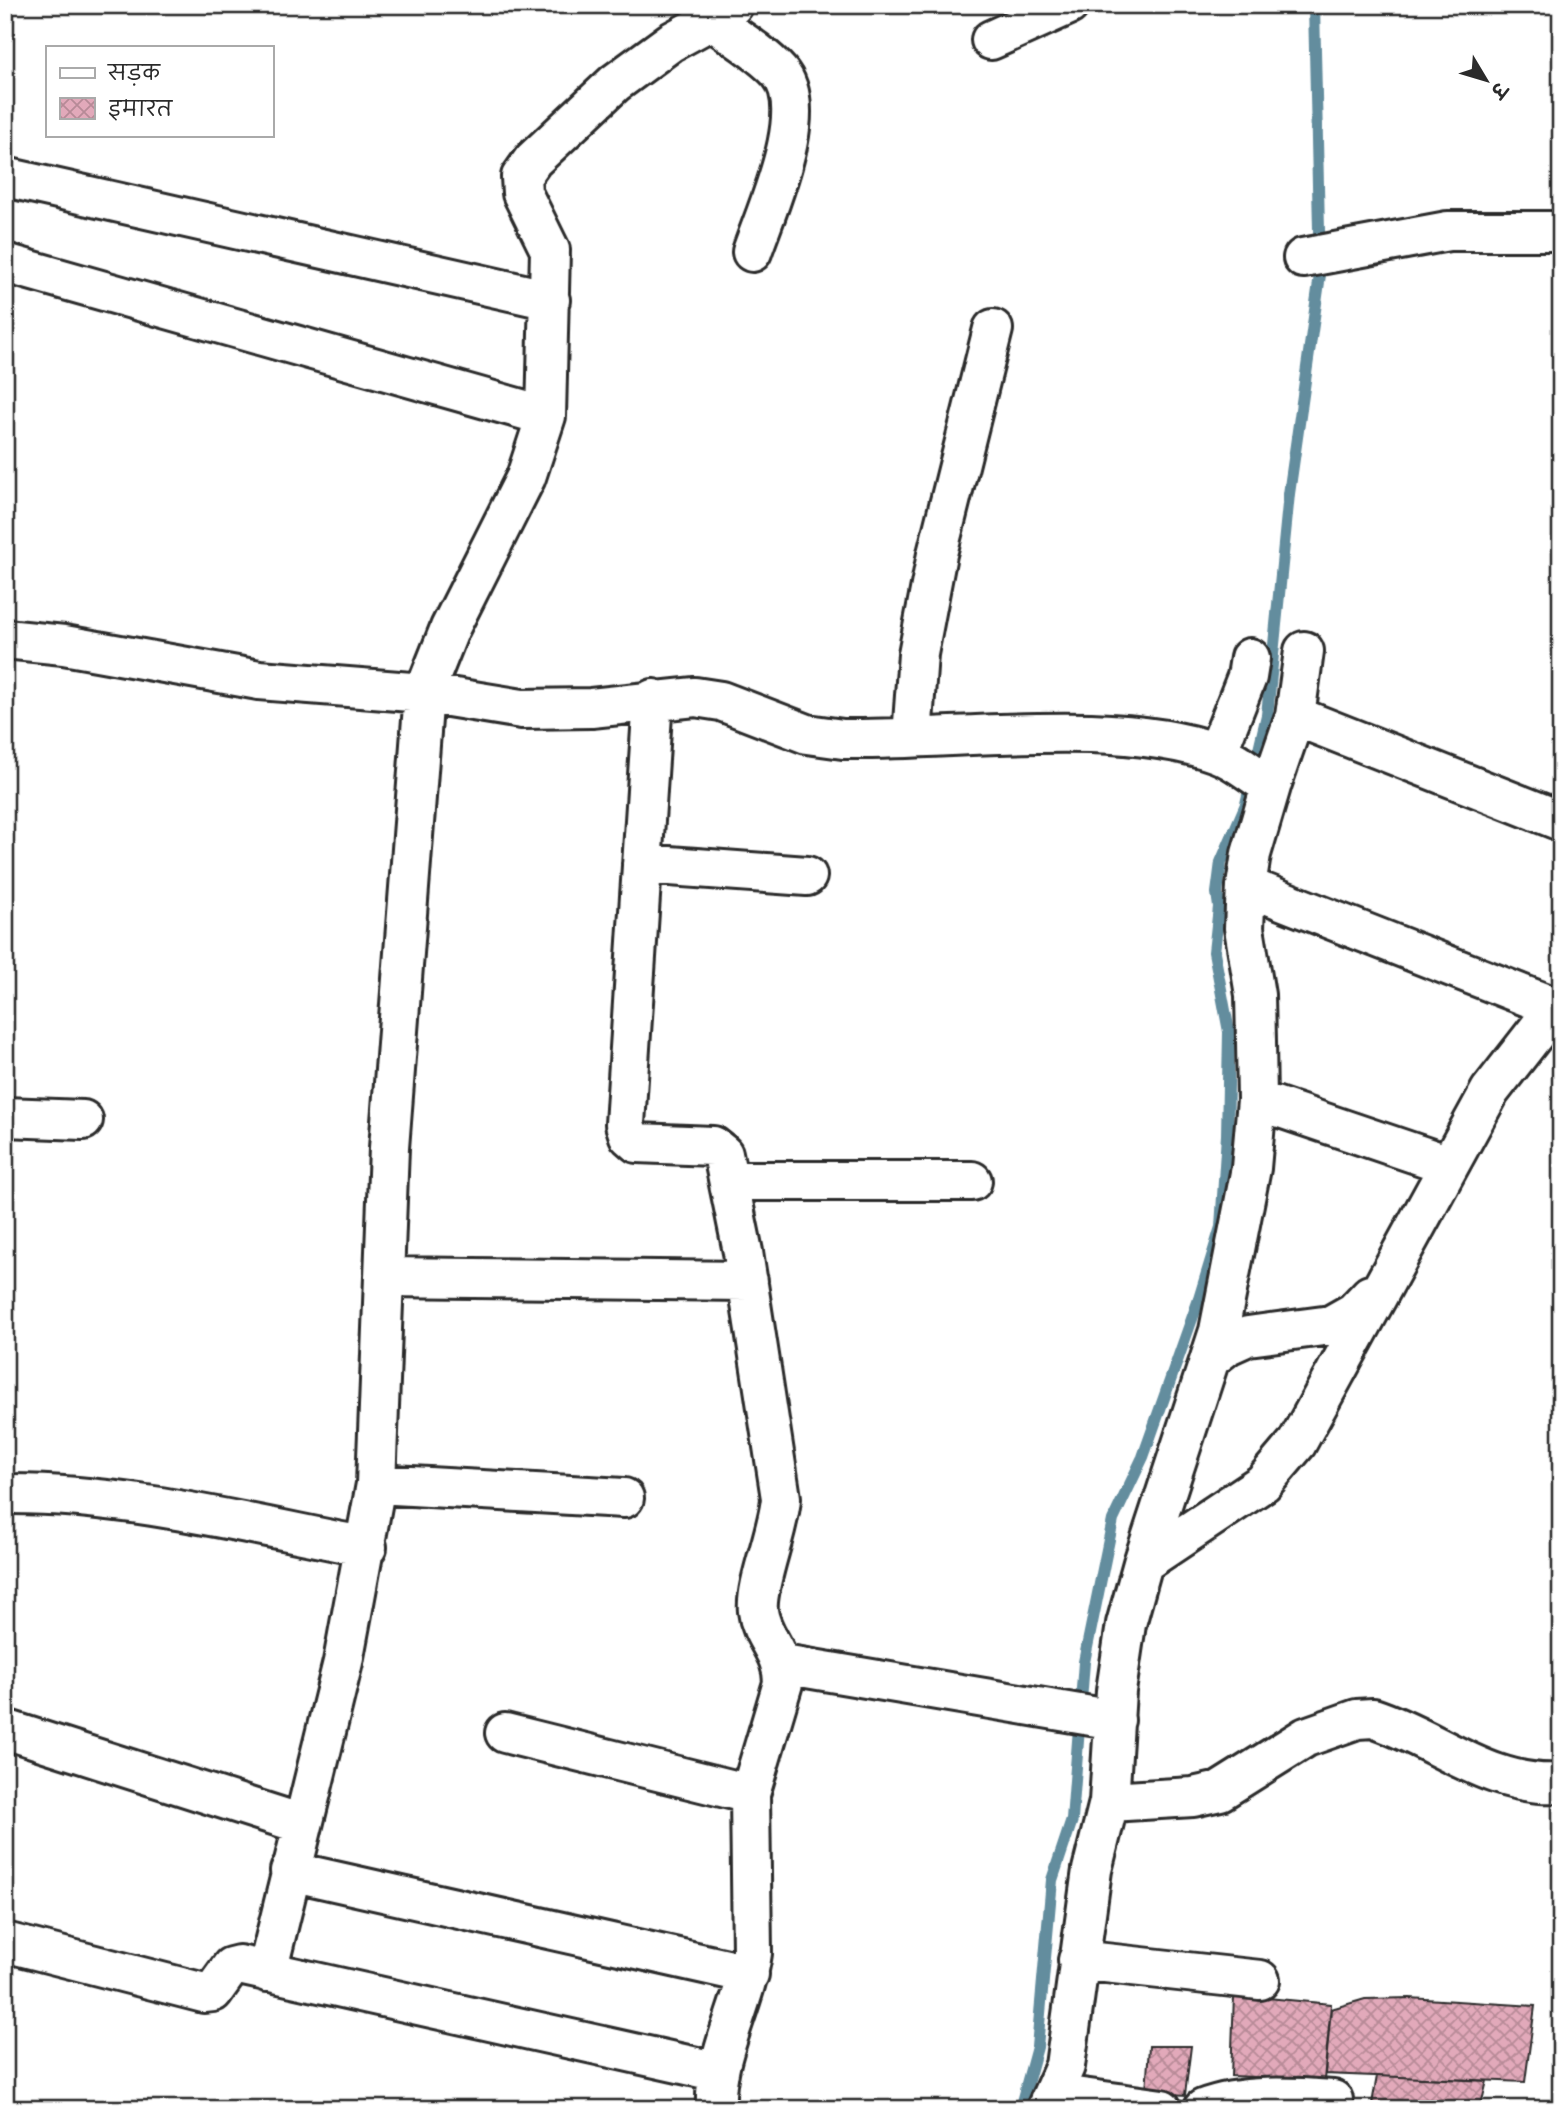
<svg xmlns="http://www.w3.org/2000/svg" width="1566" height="2114" font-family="'Architects Daughter','Playpen Sans Deva',sans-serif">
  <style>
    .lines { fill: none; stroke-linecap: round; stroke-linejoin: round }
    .stream { stroke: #638d9e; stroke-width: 12 }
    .building { fill: url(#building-cross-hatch); stroke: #2b2b2b; stroke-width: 2 }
    .minor-casing { stroke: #2b2b2b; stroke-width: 44 }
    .minor { stroke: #fff; stroke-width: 38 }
  </style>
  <defs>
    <pattern id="building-cross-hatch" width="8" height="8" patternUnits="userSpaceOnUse" patternTransform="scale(1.75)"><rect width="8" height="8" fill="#e2a9ba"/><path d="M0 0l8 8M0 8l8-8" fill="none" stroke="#b78a97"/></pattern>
  </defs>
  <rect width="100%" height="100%" fill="#fff"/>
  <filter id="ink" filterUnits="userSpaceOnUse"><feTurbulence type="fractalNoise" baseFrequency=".0143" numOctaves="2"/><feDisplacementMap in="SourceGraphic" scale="14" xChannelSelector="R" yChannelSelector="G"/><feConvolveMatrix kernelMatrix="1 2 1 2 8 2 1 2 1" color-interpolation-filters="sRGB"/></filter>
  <g filter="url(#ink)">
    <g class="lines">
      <!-- stream -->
      <path class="stream" d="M1020,2109L1037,2047L1052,1880L1072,1820L1084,1662L1113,1520L1143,1457L1199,1299L1221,1227L1227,1135L1229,1032L1214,952L1219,907L1217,893L1221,862L1246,804L1267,715L1289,494L1320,275L1314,5"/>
    </g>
    <!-- building -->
    <path class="building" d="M1234,1995L1331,2004L1324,2080L1231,2076Z
      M1410,1998L1535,2006L1525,2082L1325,2074L1331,2009L1365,1999Z
      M1149,2046H1191L1185,2095L1146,2092Z
      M1377,2076L1487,2081L1480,2109H1371Z"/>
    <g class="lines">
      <defs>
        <path id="minor" d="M711,20C733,36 761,52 779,72C813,110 766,210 752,252
          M991,40L1069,5
          M5,177L550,300
          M1303,258L1448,231H1561
          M5,263L546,416
          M5,639L64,645L259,680L424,693L522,709L591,708L695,697L721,701L807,734L843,739C954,741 1113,716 1217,753C1234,759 1248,771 1263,781L1272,783
          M653,699L625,1124L629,1136L637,1143L713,1146L723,1154L743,1252L781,1498C779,1530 755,1585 758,1611C761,1638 783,1651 783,1683L750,1794L752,1953C745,2005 713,2055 716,2109
          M1295,716L1561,821
          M912,737L918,654L937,554L993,329
          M1217,753L1247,677L1250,658
          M642,864L807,876
          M1246,886L1554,1007
          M1257,1100L1449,1165
          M5,1117L83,1120
          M729,1181H972
          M384,1277L748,1281
          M1210,1359L1228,1345L1248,1336L1331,1325L1354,1312L1370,1295
          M376,1484L624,1498
          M5,1494C127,1493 247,1524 367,1547
          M1143,1563L1263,1483L1297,1443L1490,1091L1547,1018L1561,1012
          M783,1664L1115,1720
          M5,1729L302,1824
          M505,1733L750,1794
          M1109,1802L1193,1797L1220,1791L1306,1737L1357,1719L1373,1718C1437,1739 1490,1788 1561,1783
          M290,1871L749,1974
          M5,1942L204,1993L213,1992L231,1967L239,1965L719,2072
          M1078,1960L1260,1980
          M267,1972L343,1662L376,1484L389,1148L424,693L450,628L526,477L546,416L550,250L522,193L521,177L533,160L615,83L671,42L726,12L733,5
          M1053,2094L1162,2109
          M1046,2109L1065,2066L1092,1870L1109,1802L1116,1691L1126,1624L1143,1563L1219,1331L1251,1168L1257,1100L1256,1041L1255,995L1244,928L1246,886L1251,854L1272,783L1295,716L1304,651
          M1203,2109C1242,2094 1291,2097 1333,2100"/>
      </defs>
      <!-- minor casing -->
      <use href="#minor" class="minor-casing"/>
      <!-- minor -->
      <use href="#minor" class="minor"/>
    </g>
  </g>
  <!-- margin -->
  <rect width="1566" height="2114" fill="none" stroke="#fff" stroke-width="28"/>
  <rect x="14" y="14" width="1538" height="2086" fill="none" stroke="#2b2b2b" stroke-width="2.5" filter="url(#ink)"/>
  <!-- legend -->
  <rect x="46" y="46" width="228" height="91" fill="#ffffff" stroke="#aaaaaa" stroke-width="2"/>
  <rect x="60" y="68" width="35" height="10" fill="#ffffff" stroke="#aaaaaa" stroke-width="2"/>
  <text x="108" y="80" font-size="21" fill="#2b2b2b">सड़क</text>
  <rect x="60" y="98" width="35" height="21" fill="url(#building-cross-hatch)" stroke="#aaaaaa" stroke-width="2"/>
  <text x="108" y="116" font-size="21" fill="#2b2b2b">इमारत</text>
  <!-- north arrow -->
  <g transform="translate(1486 80) rotate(128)" stroke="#ffffff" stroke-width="5" paint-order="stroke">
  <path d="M0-5L12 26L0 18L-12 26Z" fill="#2b2b2b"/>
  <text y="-10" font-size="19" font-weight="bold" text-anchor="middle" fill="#2b2b2b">उ</text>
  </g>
</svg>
